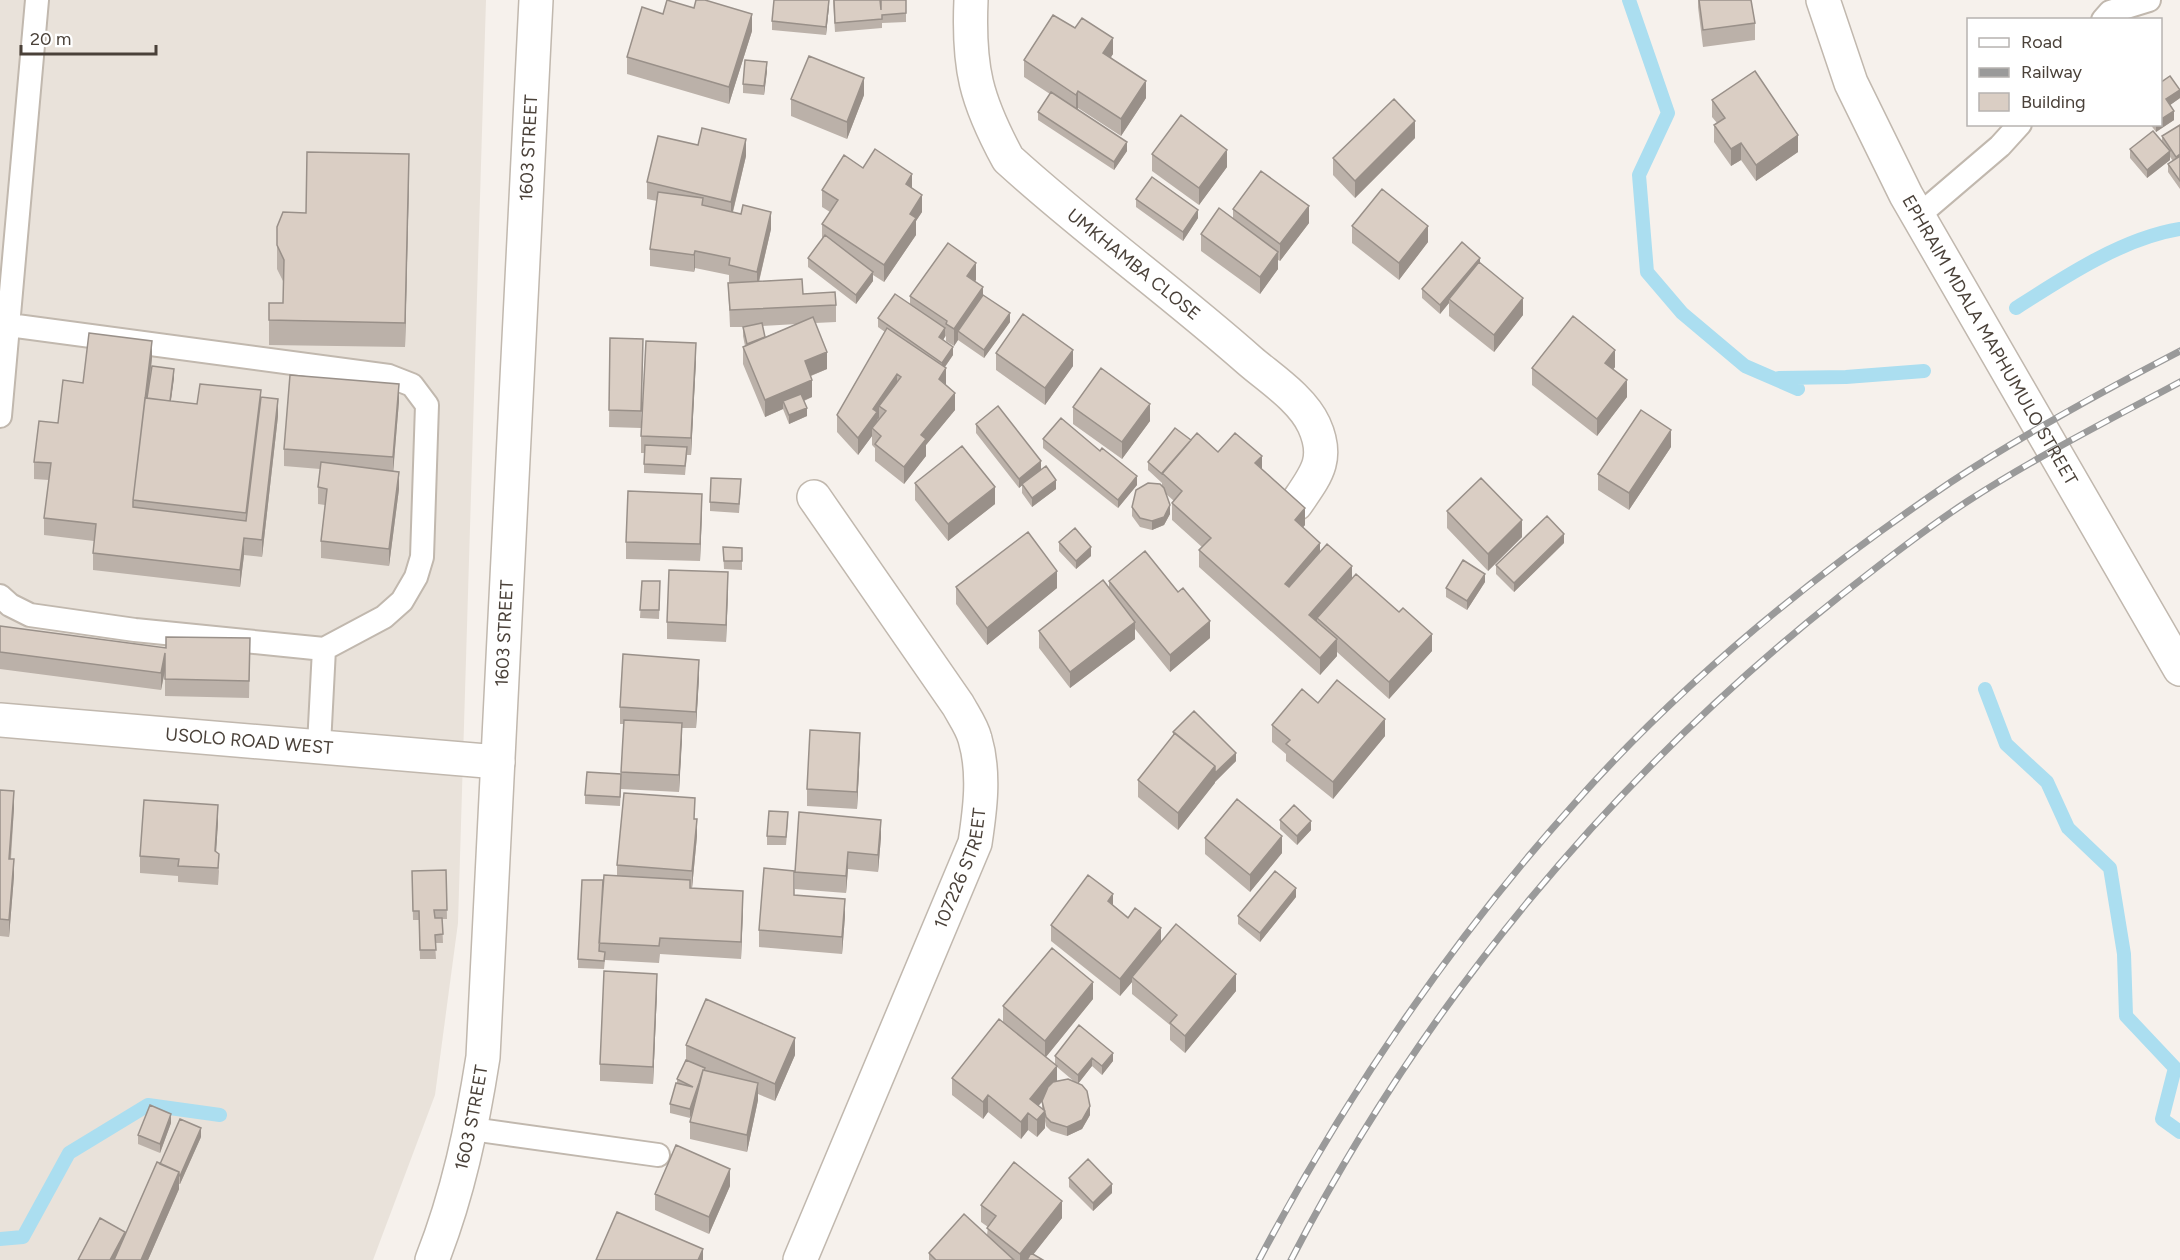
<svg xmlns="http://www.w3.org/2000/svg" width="2180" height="1260" font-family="Figtree,sans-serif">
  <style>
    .residential { fill: #e9e2da }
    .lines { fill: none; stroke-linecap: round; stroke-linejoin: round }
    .stream { stroke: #abdef0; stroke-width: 14 }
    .service-casing { stroke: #c1b8ae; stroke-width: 26 }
    .minor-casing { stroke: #c1b8ae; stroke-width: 36 }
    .tertiary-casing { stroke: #c1b8ae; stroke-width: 36 }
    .service { stroke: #fff; stroke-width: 22 }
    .minor { stroke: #fff; stroke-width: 33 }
    .tertiary { stroke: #fff; stroke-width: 33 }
    .rail-casing { stroke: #9a9a9a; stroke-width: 7 }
    .rail { stroke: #fff; stroke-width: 4.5; stroke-dasharray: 14; stroke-linecap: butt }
    .wall { fill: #bbb1a9; fill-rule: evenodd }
    .shaded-wall { fill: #999089 }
    .building { fill: #dacec4; stroke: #999089; stroke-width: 1.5 }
    .labels { text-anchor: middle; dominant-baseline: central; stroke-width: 6; stroke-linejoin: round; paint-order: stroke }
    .street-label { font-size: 18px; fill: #4a4139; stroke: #fff }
  </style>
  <rect width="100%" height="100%" fill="#f6f1ec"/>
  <!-- residential -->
  <path class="residential" d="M0,0H486L458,923L435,1095L373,1260H0Z"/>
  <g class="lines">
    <!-- stream -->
    <path class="stream" d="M1629,0L1668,113L1639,175L1647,272L1682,313L1745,366L1798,389
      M2016,308C2064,277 2123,238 2180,229
      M1779,378L1846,377L1924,371
      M1985,689L2006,744L2047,782L2068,828L2110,868L2124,954L2126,1016L2175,1068L2162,1119L2180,1132
      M0,1239L23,1237L69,1153L148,1105L220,1115"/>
    <defs>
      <path id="service" d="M2103,20L2110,12L2149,0
        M1918,216L2000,146L2020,124
        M0,416L37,0
        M0,596L10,605L30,615L135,630L324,649L384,617L402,601L416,577L422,557L427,405L412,385L389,376L9,325
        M319,745L324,649
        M472,1129L658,1155"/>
      <g id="minor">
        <path id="s1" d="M971,0C968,68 976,100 1008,159C1086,230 1171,291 1250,361C1271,379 1302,399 1314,425C1330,460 1315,476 1296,504"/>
        <path id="s2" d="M1823,0L1851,83L1906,195L2180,669"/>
        <path id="s3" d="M0,720L498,762"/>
        <path id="s4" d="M800,1260L975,843C980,810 985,773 975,739C972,727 964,716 958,705L814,497"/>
      </g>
      <g id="tertiary">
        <path id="s5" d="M432,1260C458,1194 472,1127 483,1057L536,0"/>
      </g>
    </defs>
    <!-- service casing -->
    <use href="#service" class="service-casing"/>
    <!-- minor casing -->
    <use href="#minor" class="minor-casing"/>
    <!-- tertiary casing -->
    <use href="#tertiary" class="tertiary-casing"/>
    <!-- service -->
    <use href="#service" class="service"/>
    <!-- minor -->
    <use href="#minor" class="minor"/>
    <!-- tertiary -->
    <use href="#tertiary" class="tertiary"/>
    <defs>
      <path id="rail" d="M1259,1260C1345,1097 1451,941 1574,804C1682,682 1816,573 1951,482C2024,434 2103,391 2180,351
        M1291,1260C1424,1002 1613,776 1840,596C1882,563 1924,530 1968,501C2036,457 2109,420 2180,382"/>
    </defs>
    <!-- rail casing -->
    <use href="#rail" class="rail-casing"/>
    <!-- rail -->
    <use href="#rail" class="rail"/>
  </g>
  <!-- wall -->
  <path class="wall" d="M833,0H880L881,10L906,0V22L882,23V28L835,32Z
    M1698,0H1751L1755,23V40L1703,47L1698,7Z
    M829,6L826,35L772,30V21Z
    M752,31L729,104L627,74V57Z
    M1113,54L1111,57L1146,98L1121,136L1078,108V110L1127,151L1114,170L1038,120V112L1050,94L1024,77V60Z
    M767,71L764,95L743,93V84Z
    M2160,83L2180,98L2170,105L2174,120L2156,132L2150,124H2160Z
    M864,95L847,139L791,116V99Z
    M1712,100L1798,152L1756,181L1741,160L1731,166L1714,142V125L1717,123L1712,117Z
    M2180,125V189L2168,172V164L2173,161L2170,157V160L2147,178L2130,158V149L2162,142V136Z
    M1415,138L1355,198L1333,175V158Z
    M1152,154L1227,167L1199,205L1152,171Z
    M746,156L733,212L771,229L759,282L803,294L836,305V322L815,323L827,369L811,376L812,397L804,401L807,416L789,424L783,409L765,417L743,364V347L745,346L743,336V327H745H730L728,283H732L729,282V275L695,268L694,272L650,266V249L657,201L647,199V182ZM797,324L765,337L762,326Z
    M863,168L912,188L922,212L916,221V235L884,282L873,275V281L856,304L808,267V258L822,240V224L830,212L822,207V190Z
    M409,178L405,347L269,345V303H283L284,283L277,269V227L306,213Z
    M1136,199L1198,218L1183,241L1136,207Z
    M1233,209L1309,223L1280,261L1278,260V269L1260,294L1201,251V234L1233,218Z
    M1352,226L1428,242L1399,280L1352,243Z
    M1480,264L1523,315L1494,352L1449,316V303L1440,314L1422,298V289Z
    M976,280L975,281L983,295L1010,322L984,358L958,340L954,346L946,341V337L945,336L943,340L953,355L945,367L946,385L955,410L926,445V456L904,484L875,461V448L872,445V436L858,455L837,432V415L885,332L878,327V318L910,304V296Z
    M610,338L643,356L641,428L609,427Z
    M996,353L1073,366L1045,405L996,370Z
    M152,358L150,381L174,378L171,401L197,404L261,397L278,416L262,557L244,555L240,587L93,570V553L94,541L44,535V518L49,480L34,479V462L83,383Z
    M696,360L691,455H687L685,475L644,473V453H641V436Z
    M1615,367L1613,370L1627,397L1597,436L1532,385V368Z
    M399,401L393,471L399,489L389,566L321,558V541L325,505L318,504V487L320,469L284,466V449Z
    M1073,407L1150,421L1122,459L1073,424Z
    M976,424L1041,470L1056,489L1032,507L1022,493V485L1019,488L976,433Z
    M1043,439L1137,485L1118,508L1043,448Z
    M1191,440L1218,452L1262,469L1305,525L1303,527L1320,552L1352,579L1432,651L1389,699L1337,652V656L1320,675L1199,567V550L1202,547L1172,520V503L1174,501L1166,494L1170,514L1164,525L1152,530L1140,527L1132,516V507L1162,486V483L1148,470V462Z
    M1671,447L1629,510L1598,490V474Z
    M915,483L995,504L948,541L915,500Z
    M741,488L739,513L710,511V502Z
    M702,510L700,561L626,559V542Z
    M1447,511L1522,537L1488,571L1447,528Z
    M1059,542L1091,556L1076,569L1059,551Z
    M1564,543L1514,592L1496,574V565Z
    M723,547L742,548V570L724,569Z
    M642,581L660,590L659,619L640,618Z
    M1109,581L1210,638L1170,672L1135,629V639L1070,688L1039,648V631L1109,588Z
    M1485,582L1467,610L1446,597V588Z
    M956,587L1057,588L987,645L956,604Z
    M728,589L726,642L667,639V622Z
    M0,626L166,648L250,654L249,698L165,696V671L161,690L0,669Z
    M699,677L696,728H682L679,792L621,789L620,806L585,804V795L621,774L624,724H620V707Z
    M1318,703L1385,736L1333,799L1286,761V754L1272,742V725Z
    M1173,732L1236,761L1215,782L1178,830L1138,797V780L1173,736Z
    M860,750L857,809L807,806V789Z
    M0,790L14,808L11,859L14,876L9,937L0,936Z
    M695,819L697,836L692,888L743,907L741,959L660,954L659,963L605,960L604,969L578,968V959L603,880L617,876V865Z
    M1280,820L1311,830L1297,845L1280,829Z
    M788,821L786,845H767V836Z
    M218,822L216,852L219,871L218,885L178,882V876L140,873V856Z
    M881,837L878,872L848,869L846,893L795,889V872Z
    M1205,838L1282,853L1250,892L1205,854Z
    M446,870L447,919H442L443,943H435L436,959H420L419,920H413L412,871Z
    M794,895L845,916L842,954L759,947V930Z
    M1296,897L1260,942L1238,924V916Z
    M1113,905L1161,942L1236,991L1185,1053L1170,1040V1025L1132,994V982L1120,996L1051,941V925Z
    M657,991L653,1084L600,1081V1064Z
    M1093,999L1046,1057L1055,1064V1056L1079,1025L1113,1061L1102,1075L1092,1066L1078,1083L1090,1115L1082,1129L1067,1136L1051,1131L1046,1126L1045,1121V1128L1037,1137L1028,1130L1021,1139L988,1112L983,1119L952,1095V1078L1003,1022V1006ZM1057,1067L1076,1083L1057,1081ZM1042,1102V1109L1038,1106Z
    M686,1045L795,1055L775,1101L758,1094V1100L747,1152L690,1139V1122L693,1110L690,1118L670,1113V1104L677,1083V1079L686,1061Z
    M171,1123L160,1153L138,1144V1135Z
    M201,1137L180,1184H179V1189L148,1260H78L125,1235L160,1164Z
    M1069,1178L1112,1193L1093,1211L1069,1187Z
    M730,1186L709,1234L655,1210V1194Z
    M981,1205L1062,1218L1033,1254L1043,1260H929V1253L987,1235L988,1227L981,1222Z"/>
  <!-- shaded-wall -->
  <path class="shaded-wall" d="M829,0V6L826,35V27Z
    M752,14V31L729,104V87Z
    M1113,38V54L1103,69V53Z
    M767,62V71L764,95V86Z
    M864,78V95L847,139V122Z
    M1146,81V98L1121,136V119Z
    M2180,90V98L2166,108V99Z
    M1078,91V108L1076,112V95Z
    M2174,111V120L2156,132V124H2160V120Z
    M1415,121V138L1355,198V181Z
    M1798,135V152L1756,181V165Z
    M746,139V156L731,219V202Z
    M1127,142V151L1114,170V162Z
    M1741,143V160L1731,166V149Z
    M1227,150V167L1199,205V188Z
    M2170,151V160L2147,178V170Z
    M409,154V178L405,347V323Z
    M912,174V191L906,184Z
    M922,195V212L916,221V235L884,282V265L910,214Z
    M1309,206V223L1280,261V244Z
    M1198,210V218L1183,241V232Z
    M771,212V229L757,289V272Z
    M1428,226V242L1399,280V263Z
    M695,251V268L694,272V255Z
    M1278,252V269L1260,294V277Z
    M1480,258V266L1449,299V303L1440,314V305Z
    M976,263V280L967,293V276Z
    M873,272V281L856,304V295Z
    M983,287V304L958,331V340L954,346V329Z
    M1523,298V315L1494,352V335Z
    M1010,313V322L984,358V350Z
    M945,328V337L939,346V337Z
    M152,341V358L134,500Z
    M696,343V360L691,455V438Z
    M953,347V355L942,371V363Z
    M1073,350V366L1045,405V388Z
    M1615,350V367L1605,380V363Z
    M827,352V369L805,378V361Z
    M946,368V385L939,379Z
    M174,369V378L169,412V404Z
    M897,374V391L879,406V418L877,420V428H872V436L858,455V438L873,409Z
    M812,380V397L786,408L783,401V409L765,417V400Z
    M1627,380V397L1597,436V419Z
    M399,384V401L393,474V457Z
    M955,393V410L926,445V456L904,484V467L921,435Z
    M278,399V416L262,557V540Z
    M1150,404V421L1122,459V442Z
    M807,408V416L789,424V415Z
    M1671,430V447L1629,510V493Z
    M1262,456V473L1255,463Z
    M1041,461V470L1019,488V479Z
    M399,472V489L389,566V549Z
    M1137,476V485L1118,508V500Z
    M1056,480V489L1032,507V498Z
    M995,487V504L948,541V524Z
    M702,494V510L700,561V544Z
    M1170,505V514L1164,525L1152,530V521Z
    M1305,508V525L1295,537V520Z
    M1522,520V537L1488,571V554Z
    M1564,534V543L1514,592V583Z
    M244,538V555L240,587V570Z
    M1320,543V560L1285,601V584Z
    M1091,547V556L1076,569V561Z
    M1352,566V583L1317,618V623L1309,615Z
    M1057,571V588L987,645V628Z
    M728,572V589L726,642V625Z
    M1485,574V582L1467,610V601Z
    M1210,621V638L1170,672V655Z
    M1135,622V639L1070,688V672Z
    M1432,634V651L1389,699V682Z
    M1337,639V656L1320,675V658Z
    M165,653V670L161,690V673Z
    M699,660V677L696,728V712Z
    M1385,719V736L1333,799V782Z
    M682,723V740L679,792V775Z
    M860,733V750L857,809V792Z
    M1236,753V761L1215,782V773Z
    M1215,766V783L1178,830V813Z
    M14,791V808L9,876V859Z
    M218,805V822L215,868V851Z
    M697,819V836L692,888V871Z
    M881,820V837L878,872V855Z
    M1311,821V830L1297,845V836Z
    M1282,836V853L1250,892V875Z
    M848,852V869L846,893V876Z
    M14,859V876L9,937V920Z
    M1296,888V897L1260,942V933Z
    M743,891V907L741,959V942Z
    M1113,894V911L1108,901Z
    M845,899V916L842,954V937Z
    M1161,928V945L1132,977V982L1120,996V979Z
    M657,974V991L653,1084V1067Z
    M1236,974V991L1185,1053V1036Z
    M1093,982V999L1045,1058V1041Z
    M795,1038V1055L775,1101V1084Z
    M1113,1053V1061L1102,1075V1066Z
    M1092,1058V1066L1078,1084V1075Z
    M1057,1066V1083L1031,1115L1030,1099Z
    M705,1068V1077L690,1118V1109Z
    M758,1083V1100L747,1152V1135Z
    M988,1095V1112L983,1119V1102Z
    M1090,1106V1115L1082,1129L1067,1136V1127Z
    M1045,1111V1128L1037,1137V1120Z
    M1028,1113V1130L1021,1139V1122Z
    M171,1114V1123L160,1153V1144Z
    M201,1128V1137L180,1184V1176Z
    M730,1169V1186L709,1234V1217Z
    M179,1172V1189L148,1260H141Z
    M1112,1184V1193L1093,1211V1203Z
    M1062,1201V1218L1029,1260H1020V1254Z
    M125,1232V1241L115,1260H110Z
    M703,1249V1260H698Z"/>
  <!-- building -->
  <path class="building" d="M667,0L694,8L696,0H705L752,14L729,87L627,57L642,7L663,14Z
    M774,0H829L826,27L772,21Z
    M834,0H880L881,10V0H906V13L882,15V19L835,23Z
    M1699,0H1751L1755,23L1703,30Z
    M1053,15L1075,28L1082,18L1113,38L1103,53L1146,81L1121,119L1078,91L1076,95L1024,60Z
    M809,56L864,78L847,122L791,99Z
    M745,60L767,62L764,86L743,84Z
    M1755,71L1798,135L1756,165L1741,143L1731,149L1714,125L1725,118L1712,100Z
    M2170,76L2180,90L2166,99L2174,111L2160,120V83Z
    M1051,92L1127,142L1114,162L1038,112Z
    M1394,99L1415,121L1355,181L1333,158Z
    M1181,115L1227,150L1199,188L1152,154Z
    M2180,125V154L2176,157L2162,136Z
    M702,128L746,139L731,202L647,182L658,136L698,145Z
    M2153,131L2170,151L2147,170L2130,149Z
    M875,149L912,174L906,184L922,195L910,214L916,218L884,265L822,224L838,200L822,190L844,155L863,168Z
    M307,152L409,154L405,323L269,320V303H283L284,260L277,245V227L283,212L306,213Z
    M2180,156V181L2168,164Z
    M1261,171L1309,206L1280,244L1233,209Z
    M1152,177L1198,210L1183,232L1136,199Z
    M1382,189L1428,226L1399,263L1352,226Z
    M658,192L703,198L702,205L741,214L743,205L771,212L757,272L729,265L730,258L695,251L694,255L650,249Z
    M1219,208L1278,252L1260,277L1201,234Z
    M825,235L873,272L856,295L808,258Z
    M1462,242L1480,258L1440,305L1422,289Z
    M948,243L976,263L967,276L983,287L954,329L946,324L947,321L910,296Z
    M1479,262L1523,298L1494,335L1449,299Z
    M802,279L803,294L835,292L836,305L730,310L728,283Z
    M895,294L945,328L939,337L953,347L942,363L878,318Z
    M983,295L1010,313L984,350L958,331Z
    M1023,314L1073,350L1045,388L996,353Z
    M1573,316L1615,350L1605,363L1627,380L1597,419L1532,368Z
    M813,317L827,352L805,361L812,380L765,400L743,347Z
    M762,323L765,337L747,344L743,327Z
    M887,328L946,368L939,379L955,393L921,435L926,439L904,467L875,444L881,436L872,428L886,411L879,406L901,377L897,374L873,409L877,412L858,438L837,415Z
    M89,333L152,341L133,500V507L246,521L261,397L278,399L262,540L244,538L240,570L93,553L96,524L44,518L51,463L34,462L39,421L58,423L63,380L83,383Z
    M610,338L643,339L641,411L609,410Z
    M646,341L696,343L691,438L641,436Z
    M152,366L174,369L170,401L147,398Z
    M1101,368L1150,404L1122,442L1073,407Z
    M290,375L399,384L393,457L284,449Z
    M200,384L261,390L246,513L133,500L145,398L197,404Z
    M801,394L807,408L789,415L783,401Z
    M998,406L1041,461L1019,479L976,424Z
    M1641,410L1671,430L1629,493L1598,474Z
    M1061,418L1100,451L1102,448L1137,476L1118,500L1043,439Z
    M1175,428L1191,440L1162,474L1148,462Z
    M1197,433L1218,452L1235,433L1262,456L1255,463L1305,508L1295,520L1320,543L1285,584L1289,587L1327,544L1352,566L1309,615L1337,639L1320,658L1199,550L1211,538L1172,503L1182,491L1162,473Z
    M645,445L687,447L685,466L644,464Z
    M962,446L995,487L948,524L915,483Z
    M321,462L399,472L389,549L321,541L327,489L318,487Z
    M1046,466L1056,480L1032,498L1022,484Z
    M711,478L741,479L739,504L710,502Z
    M1481,478L1522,520L1488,554L1447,511Z
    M1148,483L1160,484L1164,488L1170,505L1164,517L1152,521L1140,518L1132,507L1136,490Z
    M628,491L702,494L700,544L626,542Z
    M1547,516L1564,534L1514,583L1496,565Z
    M1075,528L1091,547L1076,561L1059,542Z
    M1028,532L1057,571L987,628L956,587Z
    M723,547L742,548V561H724Z
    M1145,551L1178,592L1183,588L1210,621L1170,655L1109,581Z
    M1463,560L1485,574L1467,601L1446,588Z
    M669,570L728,572L726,625L667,622Z
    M1356,574L1399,612L1403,608L1432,634L1389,682L1317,618Z
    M1103,580L1135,622L1070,672L1039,631Z
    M642,581H660L659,610H640Z
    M0,626L166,648V637L250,638L249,681L165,679V653L161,673L0,652Z
    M623,654L699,660L696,712L620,707Z
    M1337,680L1385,719L1333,782L1286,744L1290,740L1272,725L1302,689L1318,703Z
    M1194,711L1236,753L1215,773V766L1173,732Z
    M624,720L682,723L679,775L621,772Z
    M810,730L860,733L857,792L807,789Z
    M1175,733L1215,766L1178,813L1138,780Z
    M587,772L621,774L620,797L585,795Z
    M0,790L14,791L9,859H14L9,920L0,919Z
    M624,793L695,798L694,819H697L692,871L617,865Z
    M1237,799L1282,836L1250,875L1205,838Z
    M144,800L218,805L215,851L219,854L218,868L178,866L179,859L140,856Z
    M1294,805L1311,821L1297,836L1280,820Z
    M769,811L788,812L786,837L767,836Z
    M799,812L881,820L878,855L848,852L846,876L795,872Z
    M764,868L794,871V895L845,899L842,937L759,930Z
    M446,870L447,910H434L435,918H442L443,934L435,935L436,950H420L419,911H413L412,871Z
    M1275,871L1296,888L1260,933L1238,916Z
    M604,875L690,880V888L743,891L741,942L660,938L659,946L599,943Z
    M1088,875L1113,894L1108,901L1128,918L1135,908L1161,928L1120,979L1051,925Z
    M582,880H603L599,951L605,952L604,961L578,959Z
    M1176,924L1236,974L1185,1036L1170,1023L1177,1015L1132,977Z
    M1052,948L1093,982L1045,1041L1003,1006Z
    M604,971L657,974L653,1067L600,1064Z
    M706,999L795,1038L775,1084L686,1045Z
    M999,1019L1057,1066L1030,1099L1045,1111L1037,1120L1028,1113L1021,1122L988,1095L983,1102L952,1078Z
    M1079,1025L1113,1053L1102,1066L1092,1058L1078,1075L1055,1056Z
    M686,1060L705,1068L704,1070H703L699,1083L690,1109L670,1104L676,1083L693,1087L677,1079Z
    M703,1070L758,1083L747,1135L690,1122Z
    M1068,1079L1082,1085L1087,1091L1090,1106L1082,1120L1067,1127L1051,1122L1046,1117L1042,1101L1048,1087L1053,1082Z
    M150,1105L171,1114L160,1144L138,1135Z
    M180,1119L201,1128L180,1176L179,1175V1172L160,1164Z
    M676,1145L730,1169L709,1217L655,1194Z
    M1088,1159L1112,1184L1093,1203L1069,1178Z
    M157,1162L179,1172L141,1260H114Z
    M1014,1162L1062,1201L1020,1254L987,1228L996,1216L981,1205Z
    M617,1212L703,1249L698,1260H596Z
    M964,1214L1014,1260H936L929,1253Z
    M100,1218L125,1232L110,1260H78Z
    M1031,1253L1043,1260H1027Z"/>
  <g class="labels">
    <!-- street labels -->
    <g class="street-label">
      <text stroke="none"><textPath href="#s5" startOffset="1120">1603 STREET</textPath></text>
      <text stroke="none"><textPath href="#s1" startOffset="330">UMKHAMBA CLOSE</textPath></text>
      <text stroke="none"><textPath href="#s2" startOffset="380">EPHRAIM MDALA MAPHUMULO STREET</textPath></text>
      <text stroke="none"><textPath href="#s5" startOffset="634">1603 STREET</textPath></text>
      <text stroke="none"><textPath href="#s3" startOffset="250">USOLO ROAD WEST</textPath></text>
      <text stroke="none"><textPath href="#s4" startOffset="424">107226 STREET</textPath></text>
      <text stroke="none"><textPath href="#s5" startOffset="148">1603 STREET</textPath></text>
    </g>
  </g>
  <!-- legend -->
  <rect x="1967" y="18" width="195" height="108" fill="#ffffff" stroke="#b7b3b0" stroke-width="1.5"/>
  <rect x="1979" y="38" width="30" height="9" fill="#ffffff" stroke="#b7b3b0" stroke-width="1.5"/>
  <text x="2021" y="48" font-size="18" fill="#4a4139">Road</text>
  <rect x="1979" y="68" width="30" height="9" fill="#9a9a9a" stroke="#b7b3b0" stroke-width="1.5"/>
  <text x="2021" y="78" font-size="18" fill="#4a4139">Railway</text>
  <rect x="1979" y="93" width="30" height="18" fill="#dacec4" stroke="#b7b3b0" stroke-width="1.5"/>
  <text x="2021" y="108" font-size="18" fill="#4a4139">Building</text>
  <!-- scale -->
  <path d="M21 45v9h135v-9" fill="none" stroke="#4a4139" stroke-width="3"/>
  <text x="30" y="45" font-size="18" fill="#4a4139" stroke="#ffffff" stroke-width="4.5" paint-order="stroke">20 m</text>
</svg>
